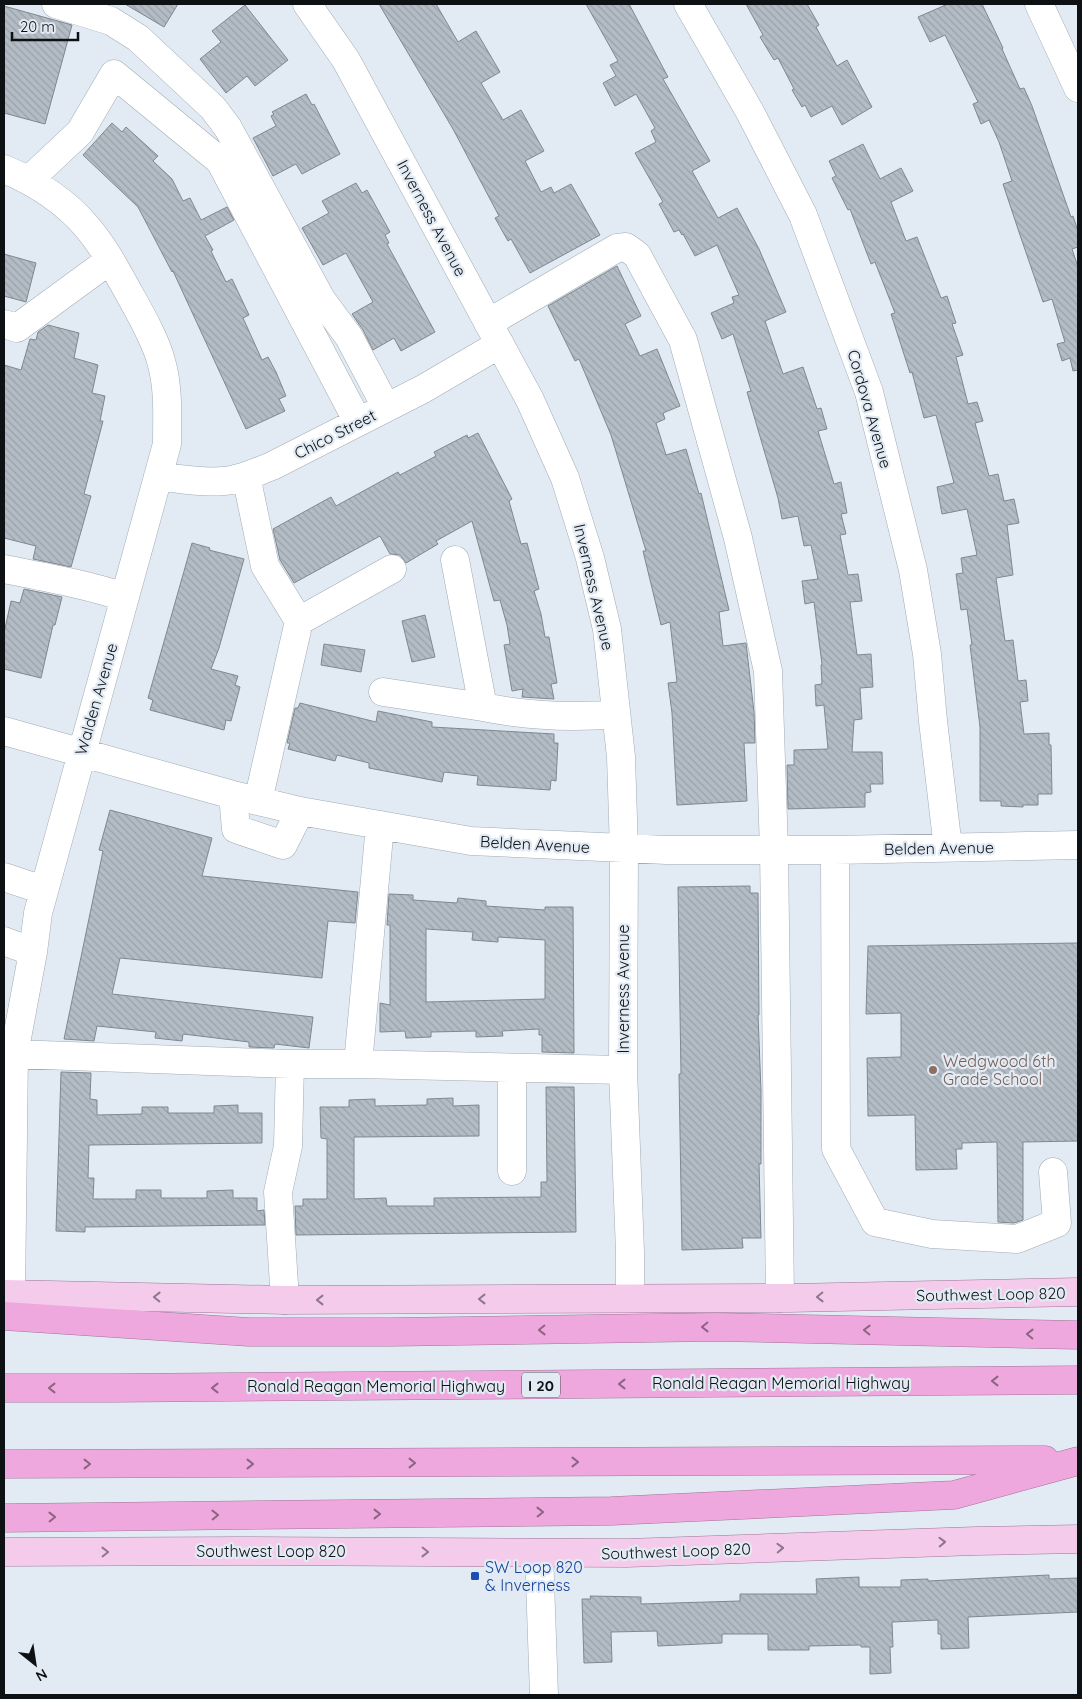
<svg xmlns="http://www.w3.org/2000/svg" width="1082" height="1699" font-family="Quicksand,sans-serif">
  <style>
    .building { fill: url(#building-back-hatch); stroke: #7f888f; fill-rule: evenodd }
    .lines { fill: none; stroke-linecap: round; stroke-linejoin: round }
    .minor-casing { stroke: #a2abb3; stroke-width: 29 }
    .major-casing { stroke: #a07397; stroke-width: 29 }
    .highway-casing { stroke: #a07397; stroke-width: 29 }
    .minor { stroke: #fff; stroke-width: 28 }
    .major { stroke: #f5cbeb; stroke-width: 28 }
    .highway { stroke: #efa8de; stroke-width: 28 }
    .oneway { stroke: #8d778a }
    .oneway2 { stroke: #8a6483 }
    .education-dot { fill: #8d6e63; stroke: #e2ebf4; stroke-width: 2 }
    .transit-dot { fill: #1a4fb4; stroke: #e2ebf4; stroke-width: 2 }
    .labels { text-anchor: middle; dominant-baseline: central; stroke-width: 4.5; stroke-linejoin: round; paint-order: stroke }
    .shield { fill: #e2ebf4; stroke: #4e5257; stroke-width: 1 }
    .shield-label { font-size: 15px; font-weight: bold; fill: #0e1114 }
    .street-label { font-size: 16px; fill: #0e1114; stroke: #e2ebf4 }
    .education-label { font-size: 16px; fill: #785e54; stroke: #e2ebf4; text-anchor: start }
    .transit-label { font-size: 16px; fill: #164399; stroke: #e2ebf4; text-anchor: start }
  </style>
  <defs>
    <pattern id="building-back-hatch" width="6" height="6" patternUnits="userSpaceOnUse" patternTransform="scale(1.25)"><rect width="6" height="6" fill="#b3bcc5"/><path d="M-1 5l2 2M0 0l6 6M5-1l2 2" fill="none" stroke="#99a1a8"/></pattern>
  </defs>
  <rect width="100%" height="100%" fill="#e2ebf4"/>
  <!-- building -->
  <path class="building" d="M125,4H178L164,27Z
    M379,4H436L458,42L476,31L500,72L481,83L503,120L521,110L544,151L525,161L541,192L551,187L554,193L571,184L600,235L530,273L511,239L508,241L495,218L499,216L453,129Z
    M586,4H629L668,77L663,79L710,161L692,171L718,218L737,208L759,249L786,312L765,321L783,374L803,367L817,409L821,408L827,429L818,431L834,484L841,482L847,513L841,514L846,534L840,535L848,575L858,574L862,601L850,602L857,655L871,654L873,687L860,688L862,719L854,720L852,752H882L883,784H870L871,792L865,793V807L788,809L787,765H794V750L828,749L824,705L816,706L815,685L822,684L821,665L822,664L814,602L805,604L802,581L818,579L811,545L804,546L798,516L782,519L778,498L747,392L751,391L733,334L722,339L711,313L734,303L732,297L739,295L717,245L695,256L683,234L682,235L679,230L674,232L659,204L663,202L635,153L656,142L651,131L655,128L636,94L615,106L603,83L616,76L610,65L618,61Z
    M746,4H807L819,25L816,27L837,66L847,60L872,107L842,125L832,106L811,117L805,105L802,107L792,90L794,89L778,58L774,60L760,37L763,35Z
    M948,4H982L1003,48L1002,49L1020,89L1024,88L1032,106L1071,217L1073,216L1078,231V247L1072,249L1078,267V370L1073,371L1070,358L1062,361L1057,344L1065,342L1052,299L1043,302L1020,235L1003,184L1012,181L999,142L989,120L981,124L973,104L978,102L945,35L930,42L918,17Z
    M245,5L288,60L255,86L247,76L226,93L200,59L221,42L212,31Z
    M4,6L72,25L45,124L4,113Z
    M306,94L312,105L314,104L340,154L302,174L296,164L273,176L253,138L276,126L271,116L274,114L272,112Z
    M112,123L122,132L126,127L158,156L153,161L172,179L183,201L190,198L201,220L227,207L234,220L205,236L213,250L211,251L226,282L232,279L249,315L243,318L262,360L268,357L276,372L286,396L279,399L285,411L246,429L173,271L172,272L138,207L83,155Z
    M863,144L880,179L901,168L913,191L891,202L906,241L917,237L941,298L947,296L956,323L952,324L963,355L956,357L968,404L977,402L983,421L975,423L989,476L998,474L1004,501L1014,499L1019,523L1007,525L1013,575L996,578L1005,641L1013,640L1018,681L1026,680L1028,701L1020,702L1024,734L1049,733V745H1051L1052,794H1038V805H1023V807L1001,806V801H980V727L970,645H972L967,609L961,610L956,574L963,573L961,558L977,555L967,509L942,514L937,487L954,483L936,415L924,418L912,372L910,373L891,314L895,313L875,262L871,264L850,209L848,210L832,178L836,176L829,161Z
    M356,183L362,193L367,190L390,232L385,235L389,243L387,244L435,332L401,351L394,338L373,350L363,330L352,314L373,302L352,264L346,253L323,265L302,228L329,213L322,201Z
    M4,254L36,263L26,302L4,296Z
    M617,266L641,316L625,324L640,356L657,349L680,406L663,413L665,419L656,423L666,455L686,449L699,494L701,493L729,610L719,612L723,646L746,643L754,712L755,743H744L747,801L677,805L672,713L668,683L677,682L670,622L661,625L643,551H646L611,435L579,359L575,361L548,306Z
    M48,325L79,333L74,358L98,365L92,393L105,396L100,421H103L84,494L91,496L71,567L33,559L36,546L4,538V365L21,370L30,339L36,340L38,332Z
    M478,433L512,499L509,501L521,544L527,543L539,589L534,591L541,614L545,637H549L557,683L551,684L554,699L522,697L523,689L512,691L504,645L510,644L507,625L500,600L494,601L472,521L436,541L438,544L406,563L400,555L390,554L380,536L294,583L280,560L273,529L331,497L336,506L398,472L400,475L436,456L434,452L467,435L468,438Z
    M192,543L210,548L209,550L244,559L219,648L211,669L238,676L235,685L240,687L231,721L226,720L224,730L150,710L153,700L148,698Z
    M24,589L62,597L55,625H53L41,678L4,669V633L11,601L20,603Z
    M425,615L435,657L412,662L402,621Z
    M324,644L365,650L361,672L321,665Z
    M300,703L376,722L378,711L432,722V727L554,734V743H558L556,781L551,780L550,790L477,785L478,776L444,772L442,782L369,768V763L337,755L335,761L288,749L290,743H287L295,708H298Z
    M110,810L212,838L202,876L358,892L355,923L328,921L322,978L120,958L112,994L313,1017L309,1048L275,1044L274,1048L249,1047V1042L183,1034L182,1041L155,1038L156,1032L97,1026L94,1041L64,1039L103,851L99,850Z
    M750,886V893H758L759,1015H758L761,1091V1164H759L761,1238H742L743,1248L682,1250L679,1074H681L678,887Z
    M389,894L413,895V900L457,903L458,898L486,901V906L545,910V907H573L574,1053L542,1052V1035H539V1029L502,1031L503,1036L476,1037V1031L431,1032V1037L406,1038L405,1031L380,1032V1003L390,1005V925H387ZM426,929L473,932L472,940L498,942V937L545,940V999L426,1002Z
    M1078,943V1141L1023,1142V1220L1014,1223L998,1222L997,1142L962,1143V1149H956L957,1169L916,1170L915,1115L868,1116L867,1058L901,1057V1013L866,1014L868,946Z
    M61,1072L91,1073L90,1099L97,1100V1115L142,1114V1107H168V1113H214V1106L238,1105V1113H262V1143L89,1145L88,1178H94L93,1199H136V1190H161V1198H207V1191L233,1190V1198H257V1211L264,1210L265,1225L85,1227V1232L56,1231Z
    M546,1087H574L576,1232L296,1235L295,1206H303V1199H327V1139L321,1138L320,1107H349V1100L375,1099V1106L427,1105V1099L453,1098V1106L479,1105V1136L354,1137V1199L386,1198L387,1206H434V1198L541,1197V1182H547Z
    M1049,1575V1579L1078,1578V1612L968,1617L969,1648L941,1649V1634H938V1620L892,1622L893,1647H890L891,1673L870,1674V1647H861V1645L809,1646V1650H768V1634H722V1643L658,1646L657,1631L611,1632L612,1662L584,1663L582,1599H591L590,1596L641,1597V1604L740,1601V1594H817L816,1579L859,1577V1587H901V1580L928,1579V1581Z"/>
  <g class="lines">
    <defs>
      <path id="minor" d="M56,4L111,21L138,38L213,108L228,128L321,299L349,337L386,407
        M307,4L346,60L530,400L565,478L590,558L607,629L621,757L624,849L623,1070L630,1252V1298
        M688,4L750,112L803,215L869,392L913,570L927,654L933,721L948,848
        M1039,4L1078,88
        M4,169C35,182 65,201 87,227C105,248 117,272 130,295C140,313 156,341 161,361C169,388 167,417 167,444L38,913L33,952L14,1054L11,1294
        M29,180L80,132L114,74L220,161L358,422
        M488,323L617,248L626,247L637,255L683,340L738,538L768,671L774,850L780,1298
        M4,324L17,328L110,260
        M158,476C180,479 202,483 224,481C240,480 256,472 272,466L423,389L500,344
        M246,476L265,566L299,621L258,801
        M455,560L483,707C528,716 571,718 616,714
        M4,569C44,577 85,584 124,597
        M299,621L392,569
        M383,692L483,707
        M4,731L233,795L300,811L471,841L667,850H835L1078,845
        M233,795L236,829L283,845L300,811
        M835,850L836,1149L875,1222L932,1234L1017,1239L1057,1223L1053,1172
        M4,877L43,890
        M4,941L33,952
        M14,1054L290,1064H358L623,1070
        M358,1064L380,825
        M512,1171V1068
        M285,1300L278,1192L288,1146L290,1064
        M539,1553L544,1695"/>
      <path id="major" d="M4,1294L285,1300L790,1298L1078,1292
        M4,1552L238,1551L627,1553L976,1541L1078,1539"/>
      <path id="highway" d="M4,1316L249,1332H391L716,1327L1078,1335
        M4,1388H113L1078,1380
        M4,1464L1045,1460
        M4,1518L611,1511L954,1495L1078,1461"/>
    </defs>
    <!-- minor casing -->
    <use href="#minor" class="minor-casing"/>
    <!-- major casing -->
    <use href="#major" class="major-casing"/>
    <!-- highway casing -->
    <use href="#highway" class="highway-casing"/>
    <!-- minor -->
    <use href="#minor" class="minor"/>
    <!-- major -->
    <use href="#major" class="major"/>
    <!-- highway -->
    <use href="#highway" class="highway"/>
  </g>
  <!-- one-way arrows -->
  <defs><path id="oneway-chevron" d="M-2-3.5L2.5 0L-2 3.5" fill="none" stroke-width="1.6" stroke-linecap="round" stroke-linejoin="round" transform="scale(1.25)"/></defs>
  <g class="oneway">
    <use href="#oneway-chevron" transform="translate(157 1297) rotate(-179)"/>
    <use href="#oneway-chevron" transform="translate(820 1297) rotate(179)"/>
    <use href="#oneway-chevron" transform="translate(482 1299) rotate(180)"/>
    <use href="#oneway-chevron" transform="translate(320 1300) rotate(180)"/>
    <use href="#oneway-chevron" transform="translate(942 1542) rotate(-2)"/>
    <use href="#oneway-chevron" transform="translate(780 1548) rotate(-2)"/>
    <use href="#oneway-chevron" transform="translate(105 1552) rotate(-1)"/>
    <use href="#oneway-chevron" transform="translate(425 1552) rotate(1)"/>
  </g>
  <g class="oneway2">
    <use href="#oneway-chevron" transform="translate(705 1327) rotate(179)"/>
    <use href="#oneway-chevron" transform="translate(542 1330) rotate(179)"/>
    <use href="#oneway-chevron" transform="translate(867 1330) rotate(-179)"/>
    <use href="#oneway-chevron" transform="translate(1030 1334) rotate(-179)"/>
    <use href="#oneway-chevron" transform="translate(995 1381) rotate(180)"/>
    <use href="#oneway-chevron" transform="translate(622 1384) rotate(180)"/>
    <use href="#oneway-chevron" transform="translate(52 1388) rotate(-180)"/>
    <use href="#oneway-chevron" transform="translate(215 1388) rotate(180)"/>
    <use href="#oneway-chevron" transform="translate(575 1462)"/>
    <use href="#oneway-chevron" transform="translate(412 1463)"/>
    <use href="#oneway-chevron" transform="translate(87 1464)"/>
    <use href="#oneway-chevron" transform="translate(250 1464)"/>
    <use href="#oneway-chevron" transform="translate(540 1512) rotate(-1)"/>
    <use href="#oneway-chevron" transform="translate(377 1514)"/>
    <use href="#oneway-chevron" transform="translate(215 1515) rotate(-1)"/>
    <use href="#oneway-chevron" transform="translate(52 1517) rotate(-1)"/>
  </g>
  <!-- markers -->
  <circle class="education-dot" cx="933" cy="1070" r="5"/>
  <rect class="transit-dot" x="470" y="1571" width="10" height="10" rx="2.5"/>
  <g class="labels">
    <!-- shield labels -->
    <rect class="shield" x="522" y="1372.5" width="38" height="25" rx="4"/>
    <g class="shield-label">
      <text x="541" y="1385">I 20</text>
    </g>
    <!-- street labels -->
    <g class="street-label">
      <text transform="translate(432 218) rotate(62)">Inverness Avenue</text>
      <text transform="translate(870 409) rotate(74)">Cordova Avenue</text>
      <text transform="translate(335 434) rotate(-27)">Chico Street</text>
      <text transform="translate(594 587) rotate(77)">Inverness Avenue</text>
      <text transform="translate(96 699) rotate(-74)">Walden Avenue</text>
      <text transform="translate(535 844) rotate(3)">Belden Avenue</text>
      <text transform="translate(939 848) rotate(-1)">Belden Avenue</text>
      <text transform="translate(623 989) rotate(-90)">Inverness Avenue</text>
      <text transform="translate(991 1294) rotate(-1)">Southwest Loop 820</text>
      <text x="781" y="1383">Ronald Reagan Memorial Highway</text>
      <text x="376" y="1386">Ronald Reagan Memorial Highway</text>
      <text x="271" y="1551">Southwest Loop 820</text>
      <text transform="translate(676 1551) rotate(-2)">Southwest Loop 820</text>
    </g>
    <!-- education labels -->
    <g class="education-label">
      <text x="943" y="1061">Wedgwood 6th<tspan x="943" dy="18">Grade School</tspan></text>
    </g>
    <!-- transit labels -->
    <g class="transit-label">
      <text x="485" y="1567">SW Loop 820<tspan x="485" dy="18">&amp; Inverness</tspan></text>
    </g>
  </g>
  <!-- border -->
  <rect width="1082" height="1699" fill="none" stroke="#0e1114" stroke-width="10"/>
  <!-- north arrow -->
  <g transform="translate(35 1664) rotate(150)" stroke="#e2ebf4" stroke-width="4" paint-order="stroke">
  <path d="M0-4L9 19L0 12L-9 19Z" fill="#0e1114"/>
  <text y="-8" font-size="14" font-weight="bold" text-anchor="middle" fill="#0e1114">N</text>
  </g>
  <!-- scale -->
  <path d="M12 32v8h66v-8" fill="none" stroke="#0e1114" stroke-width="2.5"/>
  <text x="20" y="32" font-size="15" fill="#0e1114" stroke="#e2ebf4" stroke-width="4" paint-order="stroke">20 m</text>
</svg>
